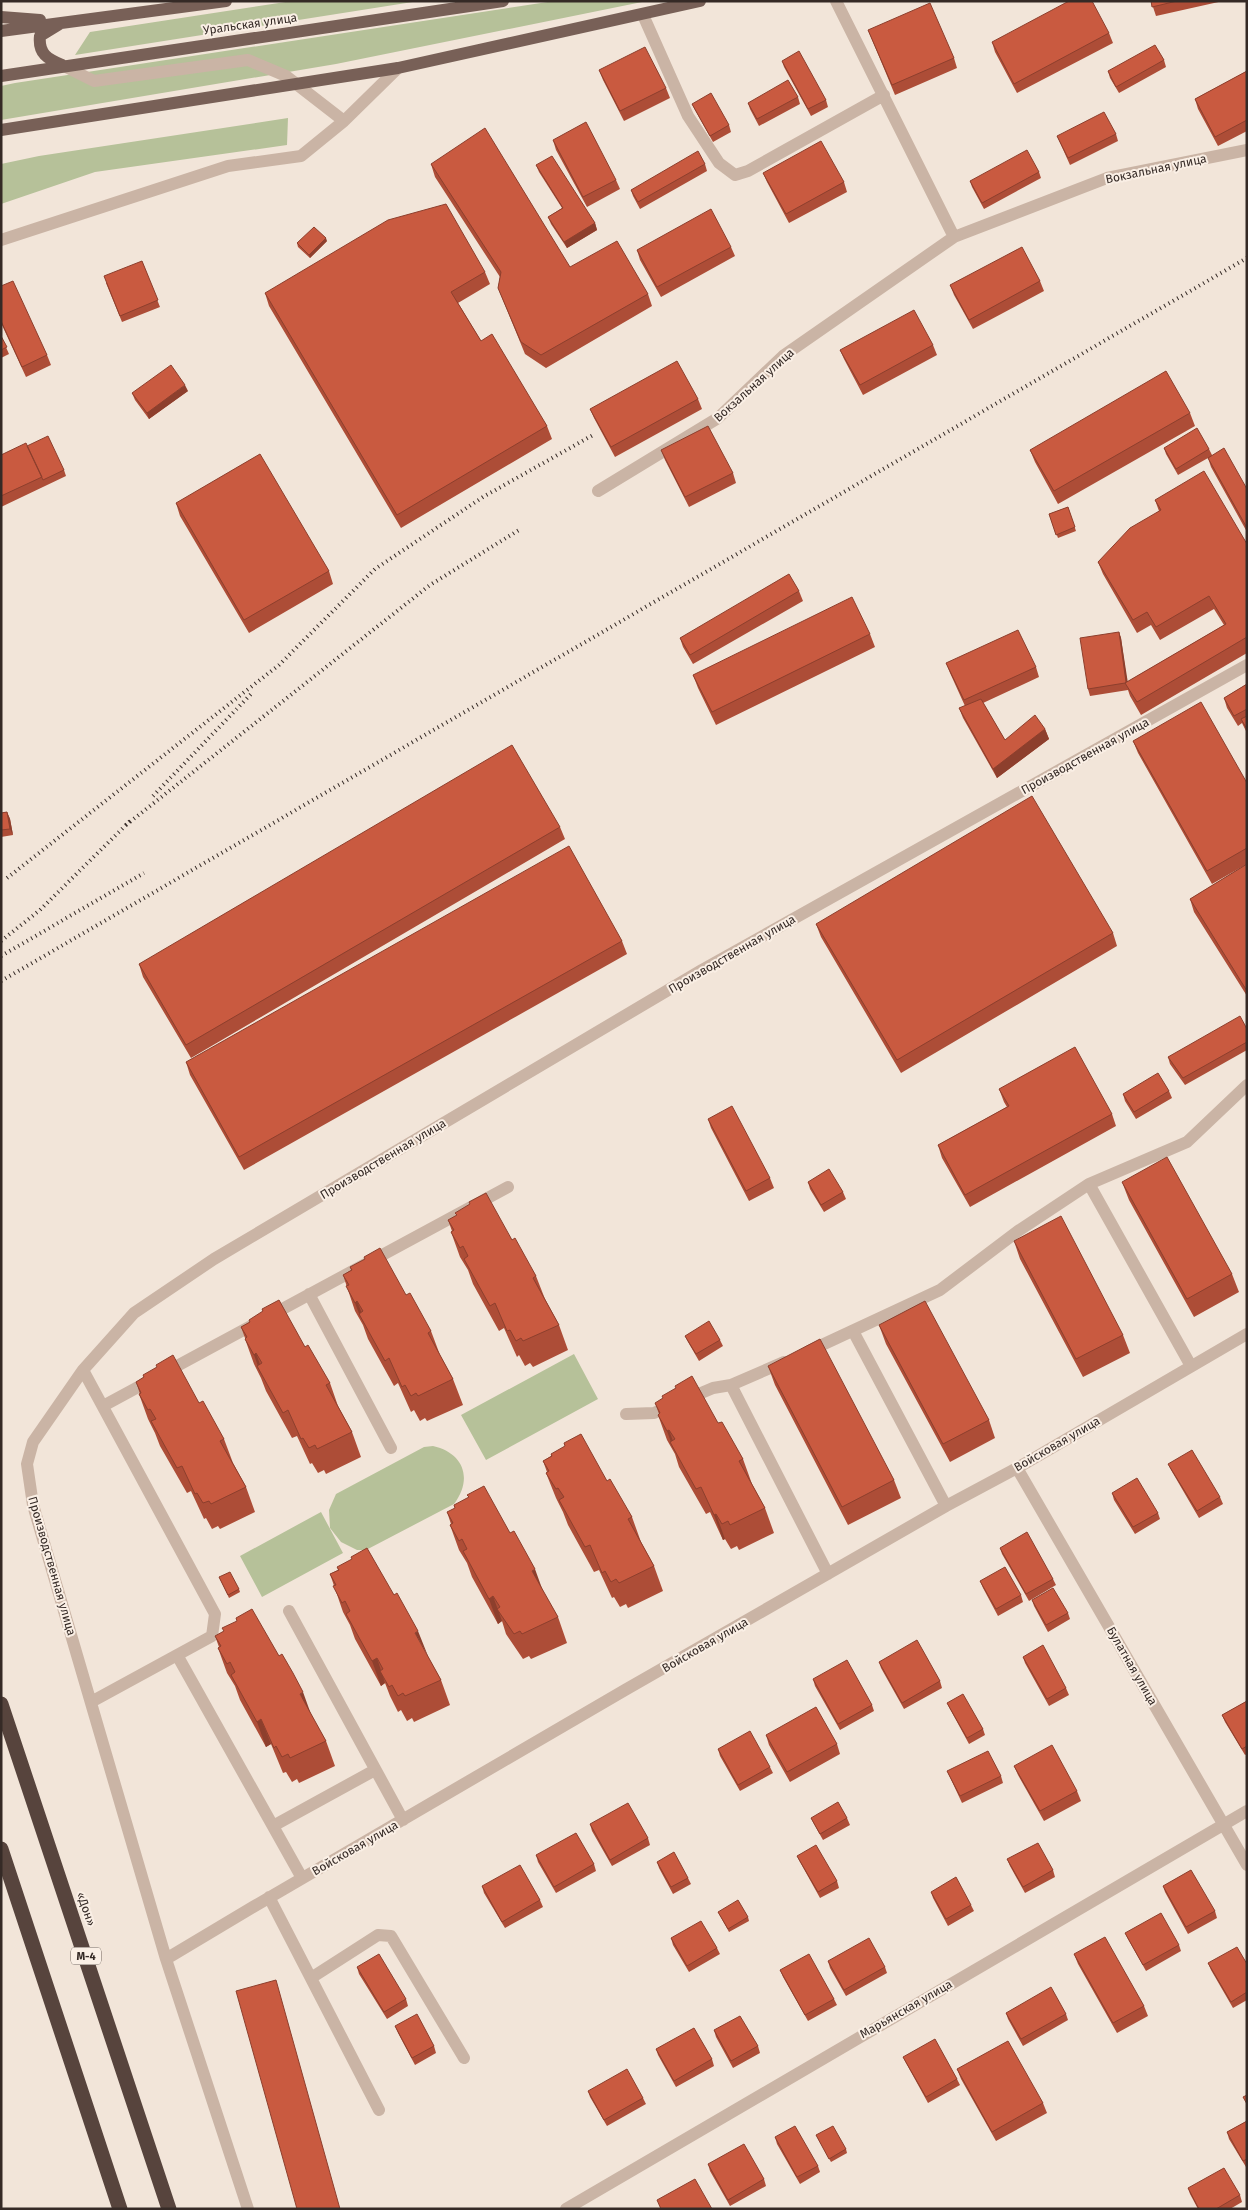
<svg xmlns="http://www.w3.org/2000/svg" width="1248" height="2210" font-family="'Fira Sans',sans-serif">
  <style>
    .green { fill: #b6c199 }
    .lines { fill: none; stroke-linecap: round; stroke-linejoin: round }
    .minor { stroke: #cab4a5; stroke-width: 12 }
    .major { stroke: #786057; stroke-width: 12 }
    .highway { stroke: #57443d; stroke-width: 15 }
    .rail { stroke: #352a26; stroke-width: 4; stroke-dasharray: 1 4; stroke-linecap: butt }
    .wall { fill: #ad4d37 }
    .shaded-wall { fill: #8d3f2d }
    .building { fill: #c95a40; stroke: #8d3f2d }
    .labels { text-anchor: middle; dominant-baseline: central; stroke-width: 4; stroke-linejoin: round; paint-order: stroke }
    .shield { fill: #faefe5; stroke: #70655f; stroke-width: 1 }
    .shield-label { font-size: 11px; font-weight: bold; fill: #352a26 }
    .street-label { font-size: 12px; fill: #352a26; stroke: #faefe5 }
  </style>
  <rect width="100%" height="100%" fill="#f2e5d9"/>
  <!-- green -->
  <path class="green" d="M292,1H419L75,55L90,32Z
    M554,1H647L336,64L1,120V86L15,83Z
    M288,118L287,145L95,172L1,204V164L39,156Z
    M574,1354L598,1399L486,1460L461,1415Z
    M433,1446C464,1453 473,1479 454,1504L366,1550H357L341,1542L330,1528L329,1510L336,1494L424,1447Z
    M321,1512L343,1553L262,1597L240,1556Z"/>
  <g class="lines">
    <!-- minor -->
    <path class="minor" d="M643,15L688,116L719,163L735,175L748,171L884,95
      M344,121L398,68
      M954,237L1107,178L1247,150
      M1,240L228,166L301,156L344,121L286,76L248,60L94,81L62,65
      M598,491L718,418L783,356L954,237L836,1
      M1089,1184L1191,1366
      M309,1294L391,1448
      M853,1331L946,1506
      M809,1351L940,1290L1018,1231L1089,1184L1187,1142L1247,1085
      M83,1370L215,1614L212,1636L91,1702
      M731,1385L784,1362
      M103,1406L508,1187
      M626,1414L654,1413L713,1388L731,1385L828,1574
      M1017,1468L1247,1865
      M289,1611L403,1820
      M177,1655L302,1878
      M273,1826L375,1770
      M269,1897L379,2110
      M166,1959L253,1907L625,1690L946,1506L1017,1468L1247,1334
      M311,1978L378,1935L391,1936L464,2058
      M248,2209L166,1959L33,1505L27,1464L33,1442L83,1370L134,1313L214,1259L702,970L1247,665
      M566,2209L1247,1811"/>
    <!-- major -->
    <path class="major" d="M1,17L40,20
      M58,25L40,36C38,54 48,59 62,65
      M1,31L226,1
      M1,76L503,1
      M1,130L398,68L700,1"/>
    <!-- highway -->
    <path class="highway" d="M1,1704L169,2209
      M1,1849L120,2209"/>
    <!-- rail -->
    <path class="rail" d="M153,796L252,693
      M126,825L430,585L519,530
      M7,878L279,665L375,569L483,497L593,435
      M1,941L40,910L131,820
      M1,956L144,873
      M1,981L1247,258"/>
  </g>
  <!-- wall -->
  <path class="wall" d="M1151,1H1223L1156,16Z
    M868,30L954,58L957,68L895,95Z
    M1109,33L1113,43L1017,93L995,52L992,42Z
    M1164,60L1166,67L1119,93L1110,78L1108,71Z
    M782,61L826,100L828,107L811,116L784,67Z
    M599,70L666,88L670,98L624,121L603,80Z
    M1247,71V131L1218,146L1198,109L1195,99Z
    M798,97L800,104L759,126L750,109L748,103Z
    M692,104L729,125L731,132L713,142L695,110Z
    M1116,134L1118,141L1070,165L1057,136Z
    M553,140L616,180L620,189L587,207L556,150Z
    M431,164L570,267L648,294L652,306L546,368L525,354L498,288L500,277L435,177Z
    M705,164L707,171L640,209L633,196L631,190Z
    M536,165L595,223L597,230L567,248L551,224L548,217L562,208L539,172Z
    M1039,172L1041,178L984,209L972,187L970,181Z
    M763,173L844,182L847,192L789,223L767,182Z
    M327,241L310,258L298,247L297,243Z
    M731,247L735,256L661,297L640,260L637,250Z
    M142,261L160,307L122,322L106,283Z
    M485,272L490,284L458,303L481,341L547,426L552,439L401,528L269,306L265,293Z
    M1040,281L1044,291L973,329L954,295L950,285Z
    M1,286L47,355L51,365L26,377L1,323Z
    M1,336L9,354L1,358Z
    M933,345L937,355L863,395L844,359L840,350Z
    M188,391L149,419L135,400L132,393Z
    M698,399L702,409L615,457L594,418L590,409Z
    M1190,413L1195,426L1058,504L1035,462L1030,450Z
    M27,446L64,470L66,476L1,507V455Z
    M1164,448L1209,449L1212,455L1247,489V532L1211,467L1208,458L1178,475L1166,454Z
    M661,450L733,473L736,483L689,507L665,460Z
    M1155,500L1247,544V653L1141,715L1130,696L1128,690L1090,696L1088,689L1119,632L1121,638L1127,682L1224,625L1214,609L1160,640L1151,625L1137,633L1103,574L1098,562L1159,511Z
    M176,503L329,571L333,584L249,633L180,516Z
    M1068,507L1076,531L1058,538L1049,514Z
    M799,591L803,601L693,664L683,647L680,638Z
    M870,634L875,647L716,725L698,688L693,675Z
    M946,663L1036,667L1039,677L983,703L1005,740L1045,729L1049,739L997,778L963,718L959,708L965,706L950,673Z
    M1247,684V733L1242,723L1238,726L1227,708L1224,698Z
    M1133,741L1247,783V864L1212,884L1138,753Z
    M7,812L10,819L13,835L1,837V813Z
    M560,827L565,839L191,1058L143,977L139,964Z
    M1247,864V996L1194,912L1190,899Z
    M816,924L1113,933L1117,946L901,1073L821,937Z
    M622,941L627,954L244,1170L190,1075L186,1062Z
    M1247,1029V1050L1185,1085L1170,1064L1168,1057Z
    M999,1089L1112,1114L1116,1126L970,1207L942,1158L938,1145L1007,1107L1004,1102Z
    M1169,1091L1172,1098L1136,1119L1125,1101L1123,1094Z
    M708,1119L770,1178L774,1188L749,1201L711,1128Z
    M808,1182L843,1192L846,1199L824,1212L810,1189Z
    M1122,1182L1232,1274L1239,1292L1194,1317L1129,1200Z
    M448,1220L512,1240L536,1276L545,1299L559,1325L568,1350L533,1367L530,1363L525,1366L519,1355L517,1357L504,1328L499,1331L473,1284L468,1270L460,1257L451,1232L452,1231Z
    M1014,1241L1123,1335L1130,1353L1083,1377L1020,1259Z
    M350,1267L406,1295L431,1331L440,1355L453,1379L463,1405L427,1421L425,1418L420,1421L414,1410L411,1412L398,1383L394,1386L368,1339L363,1325L355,1311L343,1275L351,1270Z
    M262,1309L305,1347L330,1383L338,1406L352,1432L361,1457L326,1474L324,1470L318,1473L312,1463L310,1464L297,1436L292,1438L266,1391L261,1378L254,1364L245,1339V1338L241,1327L250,1322L263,1312Z
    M879,1325L989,1420L995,1438L950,1462L886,1344Z
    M685,1336L720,1340L723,1346L699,1361L688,1342Z
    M768,1366L894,1480L901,1498L848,1525L775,1385Z
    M143,1375L199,1403L224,1439L233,1463L246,1487L255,1512L220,1529L218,1526L212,1529L206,1518L204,1519L191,1491L187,1493L160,1446L155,1433L148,1419L139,1394H140L136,1382L144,1378Z
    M655,1403L718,1423L743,1459L752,1484L765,1508L774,1533L739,1550L737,1546L731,1549L725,1539L723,1540L710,1512L706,1514L679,1467L675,1454L667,1440L658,1415L659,1414Z
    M551,1454L607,1481L632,1517L641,1542L654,1566L663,1591L628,1608L626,1604L620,1607L614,1597L612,1598L599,1570L594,1572L568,1525L563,1512L556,1498L546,1473L547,1472L543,1461L551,1456Z
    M1168,1464L1220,1497L1223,1504L1199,1518L1171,1470Z
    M1112,1493L1158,1513L1160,1519L1135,1534L1114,1500Z
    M447,1512L543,1592L558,1617L567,1643L531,1659L529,1656L523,1659L506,1634L502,1621L498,1624L472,1577L467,1563L459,1550L450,1525L451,1524Z
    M1000,1548L1053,1579L1056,1585L1029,1601L1002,1554Z
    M337,1567L427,1655L441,1680L450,1705L414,1722L412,1718L407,1721L401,1710L398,1712L390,1696L385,1683L381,1686L355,1639L350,1625L343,1612L330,1574L338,1570Z
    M219,1577L239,1589L240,1592L229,1598Z
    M980,1581L1021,1595L1023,1602L998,1616L983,1588Z
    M1032,1600L1068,1613L1070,1619L1048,1632L1034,1606Z
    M215,1636L311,1715L326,1741L335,1766L299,1783L297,1779L292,1782L286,1772L283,1773L271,1744L266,1747L240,1700L235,1686L227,1673L218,1648L219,1647Z
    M1023,1657L1066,1688L1069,1695L1049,1706L1025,1663Z
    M879,1662L940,1681L942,1688L904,1709L881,1668Z
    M813,1679L872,1705L874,1711L840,1730L815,1686Z
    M1247,1701V1754L1245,1755L1225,1722L1222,1715Z
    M947,1703L983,1729L985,1735L969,1744L950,1709Z
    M766,1735L837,1744L840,1754L790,1782L769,1745Z
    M718,1749L770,1767L773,1773L740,1791L720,1756Z
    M1014,1766L1077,1791L1081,1801L1044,1821L1018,1775Z
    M947,1771L1001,1776L1003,1783L962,1803Z
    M811,1818H847L850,1825L823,1840L814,1824Z
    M590,1824L648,1838L650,1845L612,1866L592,1831Z
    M536,1855L594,1864L596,1871L556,1893L538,1862Z
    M797,1856L837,1881L839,1888L820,1898L800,1862Z
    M1007,1859L1053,1870L1055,1877L1025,1893L1010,1866Z
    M657,1862L688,1878L691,1884L673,1894L659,1868Z
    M482,1886L540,1900L543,1907L505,1928L484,1893Z
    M1163,1886L1215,1911L1217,1918L1188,1934L1165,1892Z
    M931,1892L971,1905L974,1911L948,1926L933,1898Z
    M718,1912L748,1917L749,1921L729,1932Z
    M1125,1933L1179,1945L1181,1951L1146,1971L1128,1939Z
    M671,1938L717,1948L720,1954L689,1972L673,1945Z
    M1074,1954L1144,2006L1148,2016L1117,2033L1078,1964Z
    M828,1961L885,1967L887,1973L846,1996L830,1968Z
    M1208,1963L1247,1964V2000L1233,2008L1211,1970Z
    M357,1967L406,1999L408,2006L387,2019L359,1974Z
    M780,1970L834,1999L837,2005L808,2021L783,1977Z
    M1006,2013L1066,2014L1068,2020L1023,2046L1008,2019Z
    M395,2026L434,2046L436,2053L415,2065L398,2033Z
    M714,2030L758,2046L760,2053L733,2068L716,2037Z
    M656,2049L712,2059L714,2066L676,2087L658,2055Z
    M903,2057L957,2079L960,2085L928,2103L906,2063Z
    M957,2069L1043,2103L1047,2113L996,2141L961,2079Z
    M588,2091L643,2098L646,2104L607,2126L590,2097Z
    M1247,2121V2167H1246L1229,2139L1227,2132Z
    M816,2135L846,2149L847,2153L831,2162Z
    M775,2137L818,2166L820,2172L800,2184L777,2144Z
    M708,2164L764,2179L766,2186L730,2206L710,2171Z
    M1188,2188L1240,2195L1242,2202L1230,2209H1198L1190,2194Z"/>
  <!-- shaded-wall -->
  <path class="shaded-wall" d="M595,223L597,230L567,248L564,242Z
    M326,238L327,241L310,258L309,255Z
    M185,385L188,391L149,419L147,413Z
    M1119,632L1121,638L1129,690L1126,683Z
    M1045,729L1049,739L997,778L993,769Z
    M7,812L10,819L13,835L10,829Z
    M357,1301L367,1326L360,1316L355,1303Z
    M256,1353L265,1379L259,1369L254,1355Z
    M669,1430L678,1455L672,1445L667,1431Z
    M716,1514L725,1539L723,1540L714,1515Z
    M535,1569L544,1594L532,1571Z
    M493,1596L502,1621L498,1624L489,1599Z
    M418,1631L428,1656L415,1633Z
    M377,1658L385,1683L381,1686L372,1661Z
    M303,1692L312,1717L300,1694Z
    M261,1719L271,1744L266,1747L257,1722Z"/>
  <!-- building -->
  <path class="building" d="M1069,1H1092L1109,33L1014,84L992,42Z
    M1151,1H1177L1152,7Z
    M930,3L954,58L892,85L868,30Z
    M1155,45L1164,60L1116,87L1108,71Z
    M645,47L666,88L620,111L599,70Z
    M799,51L826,100L808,109L782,61Z
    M1247,71V120L1215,137L1195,99Z
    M788,80L798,97L757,119L748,103Z
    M711,93L729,125L710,136L692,104Z
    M1104,112L1116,134L1068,158L1057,136Z
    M586,122L616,180L583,197L553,140Z
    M485,128L570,267L617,241L648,294L541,355L521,342L498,288L501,272L431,164Z
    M821,141L844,182L786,214L763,173Z
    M1027,150L1039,172L982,203L970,181Z
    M698,151L705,164L638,202L631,190Z
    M552,156L595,223L564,242L548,217L563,208L536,165Z
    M446,204L485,272L451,292L481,341L492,334L547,426L397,515L265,293L388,220Z
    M711,209L731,247L657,287L637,250Z
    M314,227L326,238L309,255L297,243Z
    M1022,247L1040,281L969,320L950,285Z
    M142,261L158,300L120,316L104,276Z
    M13,281L47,355L22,367L1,321V286Z
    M914,310L933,345L860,385L840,350Z
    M1,336L7,347L1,350Z
    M677,361L698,399L611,447L590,409Z
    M171,365L185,385L147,413L132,393Z
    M1166,371L1190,413L1054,491L1030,450Z
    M708,426L733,473L685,497L661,450Z
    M1197,428L1209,449L1176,469L1164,448Z
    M48,436L64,470L43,480L27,446Z
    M26,443L42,477L1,496V455Z
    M1224,448L1247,489V528L1208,458Z
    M260,454L329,571L244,620L176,503Z
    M1204,471L1247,544V637L1137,702L1125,683L1226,624L1209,596L1156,627L1147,612L1133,620L1098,562L1130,528L1161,510L1155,500Z
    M1068,507L1075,527L1056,535L1049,514Z
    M789,574L799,591L690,655L680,638Z
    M852,597L870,634L712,712L693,675Z
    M1018,630L1036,667L964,700L946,663Z
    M1119,632L1126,682L1125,683L1088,689L1080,638Z
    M1247,684V709L1234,716L1224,698Z
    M981,699L1005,740L1035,715L1045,729L993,769L959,708Z
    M1201,702L1247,783V848L1207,871L1133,741Z
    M1247,716V729L1241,719Z
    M512,745L560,827L186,1045L139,964Z
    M1032,796L1113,933L897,1060L816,924Z
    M7,812L10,829L1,830V813Z
    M569,846L622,941L239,1157L186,1062Z
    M1247,864V991L1190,899Z
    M1240,1016L1247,1029V1042L1183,1078L1168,1057Z
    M1075,1047L1112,1114L965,1195L938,1145L1009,1106L999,1089Z
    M1158,1073L1169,1091L1134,1112L1123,1094Z
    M732,1106L770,1178L746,1191L708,1119Z
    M1167,1157L1232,1274L1187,1299L1122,1182Z
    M829,1169L843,1192L821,1205L808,1182Z
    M486,1193L512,1240L515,1238L536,1276L533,1278L559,1325L523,1341L521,1338L516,1341L510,1330L507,1331L495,1303L490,1306L464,1259L468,1256L463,1246L460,1248L451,1232L454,1230L448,1220L457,1215L455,1213L470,1204L469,1202Z
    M1061,1216L1123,1335L1076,1359L1014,1241Z
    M380,1248L406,1295L410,1293L431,1331L428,1333L453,1379L418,1396L416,1393L411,1396L405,1385L402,1387L389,1358L385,1361L359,1314L363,1311L357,1301L355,1303L346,1286L349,1285L343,1275L352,1270L350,1267L365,1259L364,1257Z
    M279,1300L305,1347L308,1345L330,1383L326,1385L352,1432L317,1449L315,1445L309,1448L303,1438L301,1439L288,1410L283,1413L257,1366L262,1363L256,1353L254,1355L245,1339L247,1337L241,1327L250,1322L249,1320L263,1311L262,1309Z
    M925,1301L989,1420L943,1444L879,1325Z
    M709,1321L720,1340L696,1354L685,1336Z
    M820,1339L894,1480L842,1507L768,1366Z
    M173,1355L199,1403L203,1401L224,1439L220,1441L246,1487L211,1504L209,1501L203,1503L197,1493L195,1494L182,1466L177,1468L151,1421L156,1419L150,1409L148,1410L139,1394L141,1393L136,1382L144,1377L143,1375L157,1367L156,1365Z
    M692,1376L718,1423L722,1422L743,1459L739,1461L765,1508L730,1525L728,1521L722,1524L716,1514L714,1515L701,1487L696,1489L670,1442L675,1439L669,1430L667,1431L658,1415L660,1413L655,1403L663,1398L662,1396L676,1388L675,1386Z
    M581,1434L607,1481L610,1479L632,1517L628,1519L654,1566L619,1583L616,1579L611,1582L605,1571L602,1573L590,1545L585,1547L559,1500L564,1497L558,1488L556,1489L546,1473L549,1471L543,1461L552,1456L551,1454L565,1446L564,1443Z
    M1192,1450L1220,1497L1197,1511L1168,1464Z
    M1137,1478L1158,1513L1133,1527L1112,1493Z
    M484,1486L510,1533L514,1531L535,1569L532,1571L558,1617L522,1634L520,1631L514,1634L497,1609L500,1607L493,1596L489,1599L463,1551L467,1549L462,1539L459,1541L450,1525L453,1523L447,1512L455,1508L454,1505L469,1497L467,1495Z
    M1027,1532L1053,1579L1026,1594L1000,1548Z
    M367,1548L394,1595L397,1593L418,1631L415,1633L441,1680L405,1696L403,1693L398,1696L392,1685L389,1687L380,1671L383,1669L377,1658L372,1661L346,1614L350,1611L345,1601L342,1603L333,1586L336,1585L330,1574L339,1570L337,1567L352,1559L351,1557Z
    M1005,1567L1021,1595L996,1609L980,1581Z
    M230,1572L239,1589L228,1595L219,1577Z
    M1053,1588L1068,1613L1046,1625L1032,1600Z
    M252,1609L279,1656L282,1654L293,1673L303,1692L300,1694L326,1741L290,1758L288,1754L282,1757L276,1746L274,1748L261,1719L257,1722L231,1675L235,1672L230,1662L227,1664L218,1648L221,1646L215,1636L224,1631L222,1628L237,1621L236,1618Z
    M917,1640L940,1681L902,1703L879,1662Z
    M1043,1645L1066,1688L1047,1699L1023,1657Z
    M847,1660L872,1705L838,1724L813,1679Z
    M963,1694L983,1729L967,1738L947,1703Z
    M1247,1701V1746L1242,1749L1222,1715Z
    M816,1707L837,1744L787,1772L766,1735Z
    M750,1731L770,1767L738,1785L718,1749Z
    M1052,1745L1077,1791L1040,1811L1014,1766Z
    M988,1751L1001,1776L960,1796L947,1771Z
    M838,1802L847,1818L820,1834L811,1818Z
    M628,1803L648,1838L610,1860L590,1824Z
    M576,1833L594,1864L554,1887L536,1855Z
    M1038,1843L1053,1870L1023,1887L1007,1859Z
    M816,1845L837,1881L818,1892L797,1856Z
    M674,1852L688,1878L671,1887L657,1862Z
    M520,1865L540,1900L502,1922L482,1886Z
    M1191,1870L1215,1911L1186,1927L1163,1886Z
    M956,1877L971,1905L946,1919L931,1892Z
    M738,1900L748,1917L728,1929L718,1912Z
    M1161,1913L1179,1945L1143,1965L1125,1933Z
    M701,1921L717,1948L687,1966L671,1938Z
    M1105,1937L1144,2006L1113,2023L1074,1954Z
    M869,1938L885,1967L844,1990L828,1961Z
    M1237,1947L1247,1964V1992L1231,2002L1208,1963Z
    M379,1954L406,1999L384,2012L357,1967Z
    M809,1954L834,1999L805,2015L780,1970Z
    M276,1980L340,2209H297L236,1991Z
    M1051,1987L1066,2014L1021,2039L1006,2013Z
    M417,2014L434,2046L412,2058L395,2026Z
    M740,2016L758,2046L731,2061L714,2030Z
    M694,2028L712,2059L674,2081L656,2049Z
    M935,2039L957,2079L926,2097L903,2057Z
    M1008,2041L1043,2103L992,2132L957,2069Z
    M627,2069L643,2098L604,2120L588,2091Z
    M1247,2095V2104L1243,2097Z
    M1247,2121V2159L1243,2161L1227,2132Z
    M795,2126L818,2166L797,2177L775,2137Z
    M833,2126L846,2149L829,2159L816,2135Z
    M744,2144L764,2179L728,2200L708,2164Z
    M1224,2168L1240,2195L1216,2209H1199L1188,2188Z
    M695,2179L712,2209H661L657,2200Z"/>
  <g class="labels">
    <!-- shield labels -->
    <rect class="shield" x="71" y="1947.5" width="30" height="17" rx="4"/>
    <g class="shield-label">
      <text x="86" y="1956">М-4</text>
    </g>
    <!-- street labels -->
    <g class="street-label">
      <text transform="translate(250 24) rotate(-8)">Уральская улица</text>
      <text transform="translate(1156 169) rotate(-12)">Вокзальная улица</text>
      <text transform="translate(754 385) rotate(-42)">Вокзальная улица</text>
      <text transform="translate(1085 756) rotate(-29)">Производственная улица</text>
      <text transform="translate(732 954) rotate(-30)">Производственная улица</text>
      <text transform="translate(383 1159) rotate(-31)">Производственная улица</text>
      <text transform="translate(1057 1444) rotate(-30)">Войсковая улица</text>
      <text transform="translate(52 1566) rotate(74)">Производственная улица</text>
      <text transform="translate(705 1645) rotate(-30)">Войсковая улица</text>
      <text transform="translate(1132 1666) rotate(60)">Булатная улица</text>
      <text transform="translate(355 1848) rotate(-30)">Войсковая улица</text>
      <text transform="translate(86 1909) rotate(71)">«Дон»</text>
      <text transform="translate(906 2009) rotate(-30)">Марьянская улица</text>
    </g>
  </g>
  <!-- border -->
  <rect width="1248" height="2210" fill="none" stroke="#352a26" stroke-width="5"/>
</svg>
